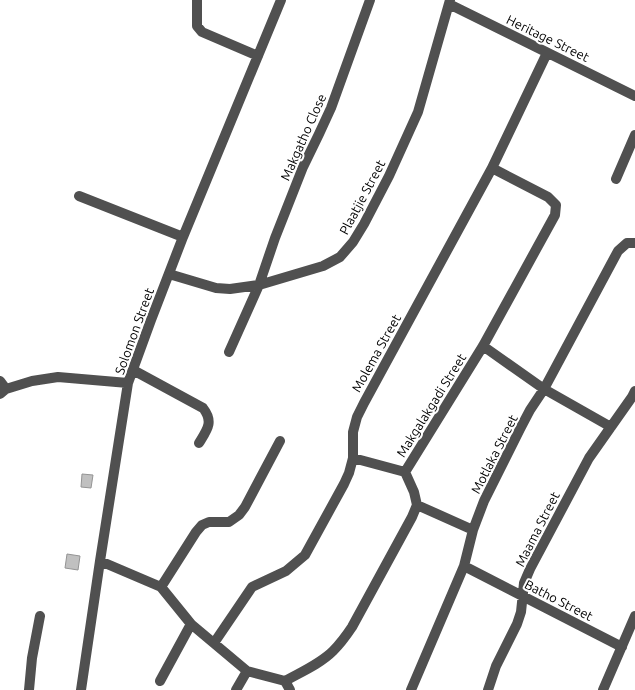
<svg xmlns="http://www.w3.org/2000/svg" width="635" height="690" font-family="Ubuntu,sans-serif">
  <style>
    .building { fill: #c0c0c0; stroke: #949494 }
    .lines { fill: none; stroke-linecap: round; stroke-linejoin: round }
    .minor { stroke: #505050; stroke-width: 10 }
    .labels { text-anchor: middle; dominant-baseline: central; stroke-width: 4; stroke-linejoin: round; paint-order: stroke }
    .street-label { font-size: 13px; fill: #000; stroke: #fff }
  </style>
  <rect width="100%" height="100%" fill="#fff"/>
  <!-- building -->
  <path class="building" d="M82,474L93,475L91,488L81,487Z
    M67,554L80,556L78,570L65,568Z"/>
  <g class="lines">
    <!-- minor -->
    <path class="minor" d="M197,0V26L202,32L258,56
      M449,4L635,96
      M616,179L635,135
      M79,196L183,237
      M169,274L216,288L230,289L259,285L323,266L340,257L353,242L364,224L389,176L418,112L450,0
      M483,346L544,389L611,427
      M229,352L259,285L275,238L303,167L319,134L331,108L370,0
      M133,370L203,408C214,422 207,430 199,443
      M0,381L6,389
      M0,394L6,389L32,381L58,377L128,383
      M353,458L405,472
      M417,505L473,530
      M100,561L161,587L191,624L247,671L285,681L290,690
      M464,566L622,647
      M161,587L196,532L202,525L209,522H229L239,515L245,507L280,441
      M214,643L252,587L286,571L305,555L344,484L349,473L353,458V432L357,417L364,403L492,168L547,53
      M160,681L191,624
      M285,681C301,672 320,664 333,651C340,644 346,636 352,627L412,517L417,505L414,492L405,472L483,346L555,215L556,205L548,197L492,168
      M29,690L32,658L40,616
      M81,690L100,561L128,383L151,320L183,237L281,0
      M236,690L247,671
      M411,690L464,566L473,530L484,501L520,429L530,410L544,389L618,251L627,243H635
      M488,690L496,666L517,624L521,612L524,583L530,569L589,458L632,397L635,391
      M603,690L635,616"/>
  </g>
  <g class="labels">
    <!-- street labels -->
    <g class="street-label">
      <text transform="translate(548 38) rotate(26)">Heritage Street</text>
      <text transform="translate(303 137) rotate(-66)">Makgatho Close</text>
      <text transform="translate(362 197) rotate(-62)">Plaatjie Street</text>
      <text transform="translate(134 331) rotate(-70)">Solomon Street</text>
      <text transform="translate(376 353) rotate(-61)">Molema Street</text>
      <text transform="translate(431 405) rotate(-58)">Makgalakgadi Street</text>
      <text transform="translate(494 454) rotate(-63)">Motlaka Street</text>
      <text transform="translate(537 529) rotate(-63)">Maama Street</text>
      <text transform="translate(559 600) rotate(27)">Batho Street</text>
    </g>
  </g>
</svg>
